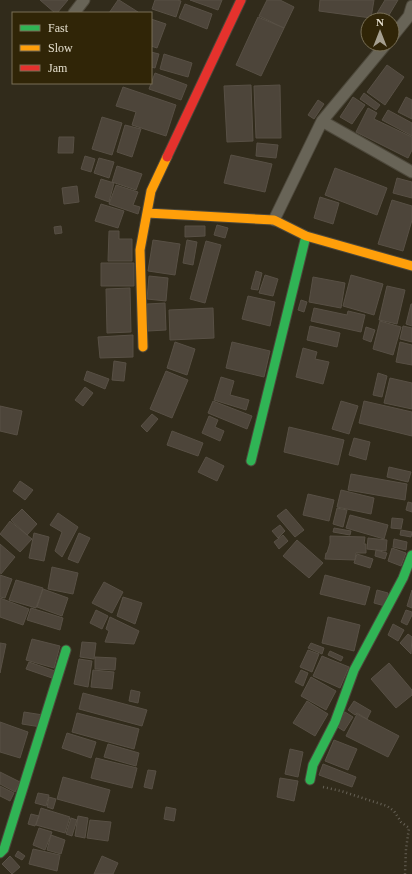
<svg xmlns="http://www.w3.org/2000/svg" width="412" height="874" font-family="Georgia,serif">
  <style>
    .building { fill: #4d453a; stroke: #585045 }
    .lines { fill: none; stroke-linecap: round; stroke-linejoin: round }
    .street-casing { stroke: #4d483b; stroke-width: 13 }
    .fast-casing { stroke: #4d483b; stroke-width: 11 }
    .slow-casing { stroke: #4d483b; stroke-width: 11 }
    .jam-casing { stroke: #4d483b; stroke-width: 11 }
    .path { stroke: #676257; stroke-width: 2.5; stroke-dasharray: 1 3; stroke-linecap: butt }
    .street { stroke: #686457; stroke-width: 11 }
    .fast { stroke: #30b455; stroke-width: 9 }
    .slow { stroke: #ff9f0a; stroke-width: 9 }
    .jam { stroke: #e5322d; stroke-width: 9 }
  </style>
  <rect width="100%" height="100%" fill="#312b1b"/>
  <!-- building -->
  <path class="building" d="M40,0H68L57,13H55Z
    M118,0H119L138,12L137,13H109Z
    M155,0H177L181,1L176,17L152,9Z
    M190,0H222L218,10Z
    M267,0H280L294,7L284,28L259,16Z
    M320,0H374L371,18L319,11Z
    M385,0H398L386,20L376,15Z
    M185,4L212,14L207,29L179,18Z
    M258,17L284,28L261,76L236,65Z
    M151,19L166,24L157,48L151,46Z
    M151,52L159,54L155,68L151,67Z
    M164,54L192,63L188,77L160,69Z
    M387,65L404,77L385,105L367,92Z
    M155,73L187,85L181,100L149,89Z
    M251,85L253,141L227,142L224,86Z
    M280,85L281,138H256L254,86Z
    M123,87L176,105L166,136L132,125L136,112L116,106Z
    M364,93L380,105L376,110L360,99Z
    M353,97L365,105L352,124L340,117Z
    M406,97L412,100V119L398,112Z
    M318,100L324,104L314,119L308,115Z
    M368,108L377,113L374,119L412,137V150L408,158L356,132Z
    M388,110L412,123V136L382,120Z
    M102,117L122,123L112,155L92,149Z
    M125,125L141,129L132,157L117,152Z
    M59,137H74L73,153H58Z
    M257,143L278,145L276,158L256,156Z
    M231,155L272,164L265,192L224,183Z
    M85,156L95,159L91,172L81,169Z
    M99,158L114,162L109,178L94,173Z
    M117,166L142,174L136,190L112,182Z
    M335,168L387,188L377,215L325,195Z
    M397,178L412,182V198L393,193Z
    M101,179L114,183L109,202L95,197Z
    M116,185L138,192L133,205L140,207L138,214L109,204Z
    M77,186L79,202L64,204L62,188Z
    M320,197L339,203L333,224L314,218Z
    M392,200L412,206V220L403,251L378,244Z
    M101,204L124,211L118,228L95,221Z
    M217,225L228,228L225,238L214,235Z
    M61,226L62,233L55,234L54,227Z
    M185,226H205V236L185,237Z
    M109,231H119V239H132V261H108Z
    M153,240L180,244L175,275L148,271Z
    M187,240L197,242L193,265L183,263Z
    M206,241L221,245L205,303L190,299Z
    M101,263H134V286H101Z
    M256,271L262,273L258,290L251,289Z
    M265,275L278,279L273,296L259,293Z
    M351,275L383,284L374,315L343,306Z
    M149,276L168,278L166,301L147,299Z
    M313,277L345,283L341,308L309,302Z
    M387,286L405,290L397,324L379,320Z
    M130,288L131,332L107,333L106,289Z
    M248,296L275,302L270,326L242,319Z
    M301,300L307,302L304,312L298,310Z
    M165,303L166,330L148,331L147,304Z
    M411,304H412V326L406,324Z
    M213,308L214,338L170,340L169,310Z
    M314,308L347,315L348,311L365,315L361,332L311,321Z
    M380,321L401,327L393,355L373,349Z
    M310,326L340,333L337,347L307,340Z
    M403,326L412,328V342L400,339Z
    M366,327L375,330L371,342L363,339Z
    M133,335V357L100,358L98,337Z
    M175,342L195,349L187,375L167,368Z
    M232,342L270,351L264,377L226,368Z
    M400,342L412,345V365L396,362Z
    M303,348L317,352L315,359L329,362L323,384L296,377Z
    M114,361L126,363L124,381L112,380Z
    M87,371L109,379L105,389L84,380Z
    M166,371L188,380L172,418L150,409Z
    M378,373L387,376L382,397L373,395Z
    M221,377L234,381L230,395L249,400L246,410L214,400Z
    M390,378L412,383V409L384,403Z
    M85,387L93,393L83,406L75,400Z
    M213,401L252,416L247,429L208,413Z
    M341,401L358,406L349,434L332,429Z
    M364,401L412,412V436L359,423Z
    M0,406L22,411L17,435L0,431Z
    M152,414L158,419L147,432L141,426Z
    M209,416L218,420L215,427L224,431L220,441L202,433Z
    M289,427L344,440L338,465L284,452Z
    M172,431L203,443L198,456L167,445Z
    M354,438L370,442L366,460L349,455Z
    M206,457L224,466L217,481L198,472Z
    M389,467L411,472L408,482L387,477Z
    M351,474L407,484L405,500L348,490Z
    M20,481L33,490L25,500L13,491Z
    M341,490L374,498L371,514L337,507Z
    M308,494L334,500L329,521L303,515Z
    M408,502L412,503V512L406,510Z
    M337,508L347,510L343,527L333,524Z
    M22,509L37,524L27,535L11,520Z
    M286,509L304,530L295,537L277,516Z
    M58,513L78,527L62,557L55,551L62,532L50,525Z
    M350,515L388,525L384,539L346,528Z
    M392,518L403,519L401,529L391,528Z
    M10,521L32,539L20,552L0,534Z
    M280,525L285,531L278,538L272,531Z
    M334,528L351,531L350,535L333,532Z
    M401,530L412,532L411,537L400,535Z
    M34,533L49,537L44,561L29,558Z
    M79,533L90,538L78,563L68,559Z
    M283,535L288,541L279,549L274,542Z
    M330,536L365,537L364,544H366V553H356L355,560L325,559L326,553H327L330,543Z
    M368,538L387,540L386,551L367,549Z
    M394,539L407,542L406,550L393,547Z
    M297,540L323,563L309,578L283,556Z
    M0,544L15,557L1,574L0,572Z
    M392,548L406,553L401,566L388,561Z
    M376,550L387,553L385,559L375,556Z
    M357,554L373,559L370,568L354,563Z
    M52,567L78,573L73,594L48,589Z
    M0,575L12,579L5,598L0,597Z
    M325,575L370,587L365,605L320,594Z
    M16,580L43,588L36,608L9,600Z
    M104,582L123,592L112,613L92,603Z
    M43,589L68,598L62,616L37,607Z
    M377,590L388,593L385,606L374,603Z
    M412,590V608L407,606Z
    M123,597L142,603L135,624L117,616Z
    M0,598L29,609L23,625L0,617Z
    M31,608L63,618L60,630L27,620Z
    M96,610L108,616L102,629L90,623Z
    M406,610L412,612V615L407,625L401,622Z
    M110,617L139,631L134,644L105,642L109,631L106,629Z
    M328,617L360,625L354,651L322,643Z
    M393,624L404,630L398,641L388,635Z
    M408,634L412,637L411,654L400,643Z
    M32,639L60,646L54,668L26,660Z
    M82,642L96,643L94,659L80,657Z
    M0,643L6,644L0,673Z
    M311,643L324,648L322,654L308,648Z
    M308,650L319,654L312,672L300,667Z
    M330,651L343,657L341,661L328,655Z
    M322,656L349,667L340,688L313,676Z
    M95,657L116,658L115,670L95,669Z
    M79,659L92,661L88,687L74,684Z
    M29,662L55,671L52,678L26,669Z
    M389,663L412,690V695L396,708L371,679Z
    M93,670L114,672L112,689L91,687Z
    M301,670L308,673L303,686L295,682Z
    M311,677L336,691L326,710L301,696Z
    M131,690L140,692L138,703L129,701Z
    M83,693L147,710L142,726L79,709Z
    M307,701L328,714L315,736L293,723Z
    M354,701L371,711L367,719L357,713L355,715L348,710Z
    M24,712L43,715L41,727L22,724Z
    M345,712L353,717L344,731L336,726Z
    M77,713L139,729L134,749L72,732Z
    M357,714L399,736L388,757L346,736Z
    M0,722L28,732L20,758L0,752Z
    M67,733L96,742L91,758L62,748Z
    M334,740L357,749L348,770L325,761Z
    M108,744L139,753L136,766L104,757Z
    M290,749L303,752L298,777L285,774Z
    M96,758L137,768L132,788L91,778Z
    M323,764L356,777L352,787L319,775Z
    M148,770L156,771L152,789L144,787Z
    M0,772L20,782L15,792L0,784Z
    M63,777L110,790L104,812L57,799Z
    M280,778L298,781L294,801L277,797Z
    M0,786L14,793L10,801L0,796Z
    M38,793L49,795L46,806L35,803Z
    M49,797L56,799L53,809L47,807Z
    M166,807L176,809L174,821L164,819Z
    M41,808L70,817L65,833L36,825Z
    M31,814L39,816L35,826L28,824Z
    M78,816L88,818L85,838L75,836Z
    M71,818L77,820L72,836L66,834Z
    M90,820L111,822L108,841L87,838Z
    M39,828L52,832L45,850L33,845Z
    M51,835L65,840L61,854L47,850Z
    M33,849L60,855L57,871L29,864Z
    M18,851L25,856L22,860L15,856Z
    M10,856L20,867L12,874L2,864Z
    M102,856L118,863L113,874H94Z"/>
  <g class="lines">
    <defs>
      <path id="street" d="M74,13L84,0
        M392,37L409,16L412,6
        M322,121L412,172
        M274,220L322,121L386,44"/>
      <path id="fast" d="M251,461L306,236
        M310,780L313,765L335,722L354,670L403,578L412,555
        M0,853L4,849L66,650"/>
      <path id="slow" d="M147,213L274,220L306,236L412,266
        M143,347L140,250L151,191L167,157"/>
      <path id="jam" d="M167,157L241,0"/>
    </defs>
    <!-- street casing -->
    <use href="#street" class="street-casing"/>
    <!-- fast casing -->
    <use href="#fast" class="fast-casing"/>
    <!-- slow casing -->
    <use href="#slow" class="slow-casing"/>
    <!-- jam casing -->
    <use href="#jam" class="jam-casing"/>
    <!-- path -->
    <path class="path" d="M323,787L341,791L387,806L394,811L401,822L409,828L406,849L405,874"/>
    <!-- street -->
    <use href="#street" class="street"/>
    <!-- fast -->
    <use href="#fast" class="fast"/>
    <!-- slow -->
    <use href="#slow" class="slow"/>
    <!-- jam -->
    <use href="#jam" class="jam"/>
  </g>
  <!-- legend -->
  <rect x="12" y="12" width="140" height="72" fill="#302507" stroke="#786f56"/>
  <rect x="20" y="25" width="20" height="6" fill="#30b455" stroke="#786f56"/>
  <text x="48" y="32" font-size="12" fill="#e4decd">Fast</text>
  <rect x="20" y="45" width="20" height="6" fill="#ff9f0a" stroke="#786f56"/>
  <text x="48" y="52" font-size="12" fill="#e4decd">Slow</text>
  <rect x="20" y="65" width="20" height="6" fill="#e5322d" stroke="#786f56"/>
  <text x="48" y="72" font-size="12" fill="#e4decd">Jam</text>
  <!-- north arrow -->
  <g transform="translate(380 32)"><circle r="19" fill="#302507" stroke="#786f56"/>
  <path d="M0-3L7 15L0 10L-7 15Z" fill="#a59f8f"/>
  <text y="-6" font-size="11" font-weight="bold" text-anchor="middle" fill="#e4decd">N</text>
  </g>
</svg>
